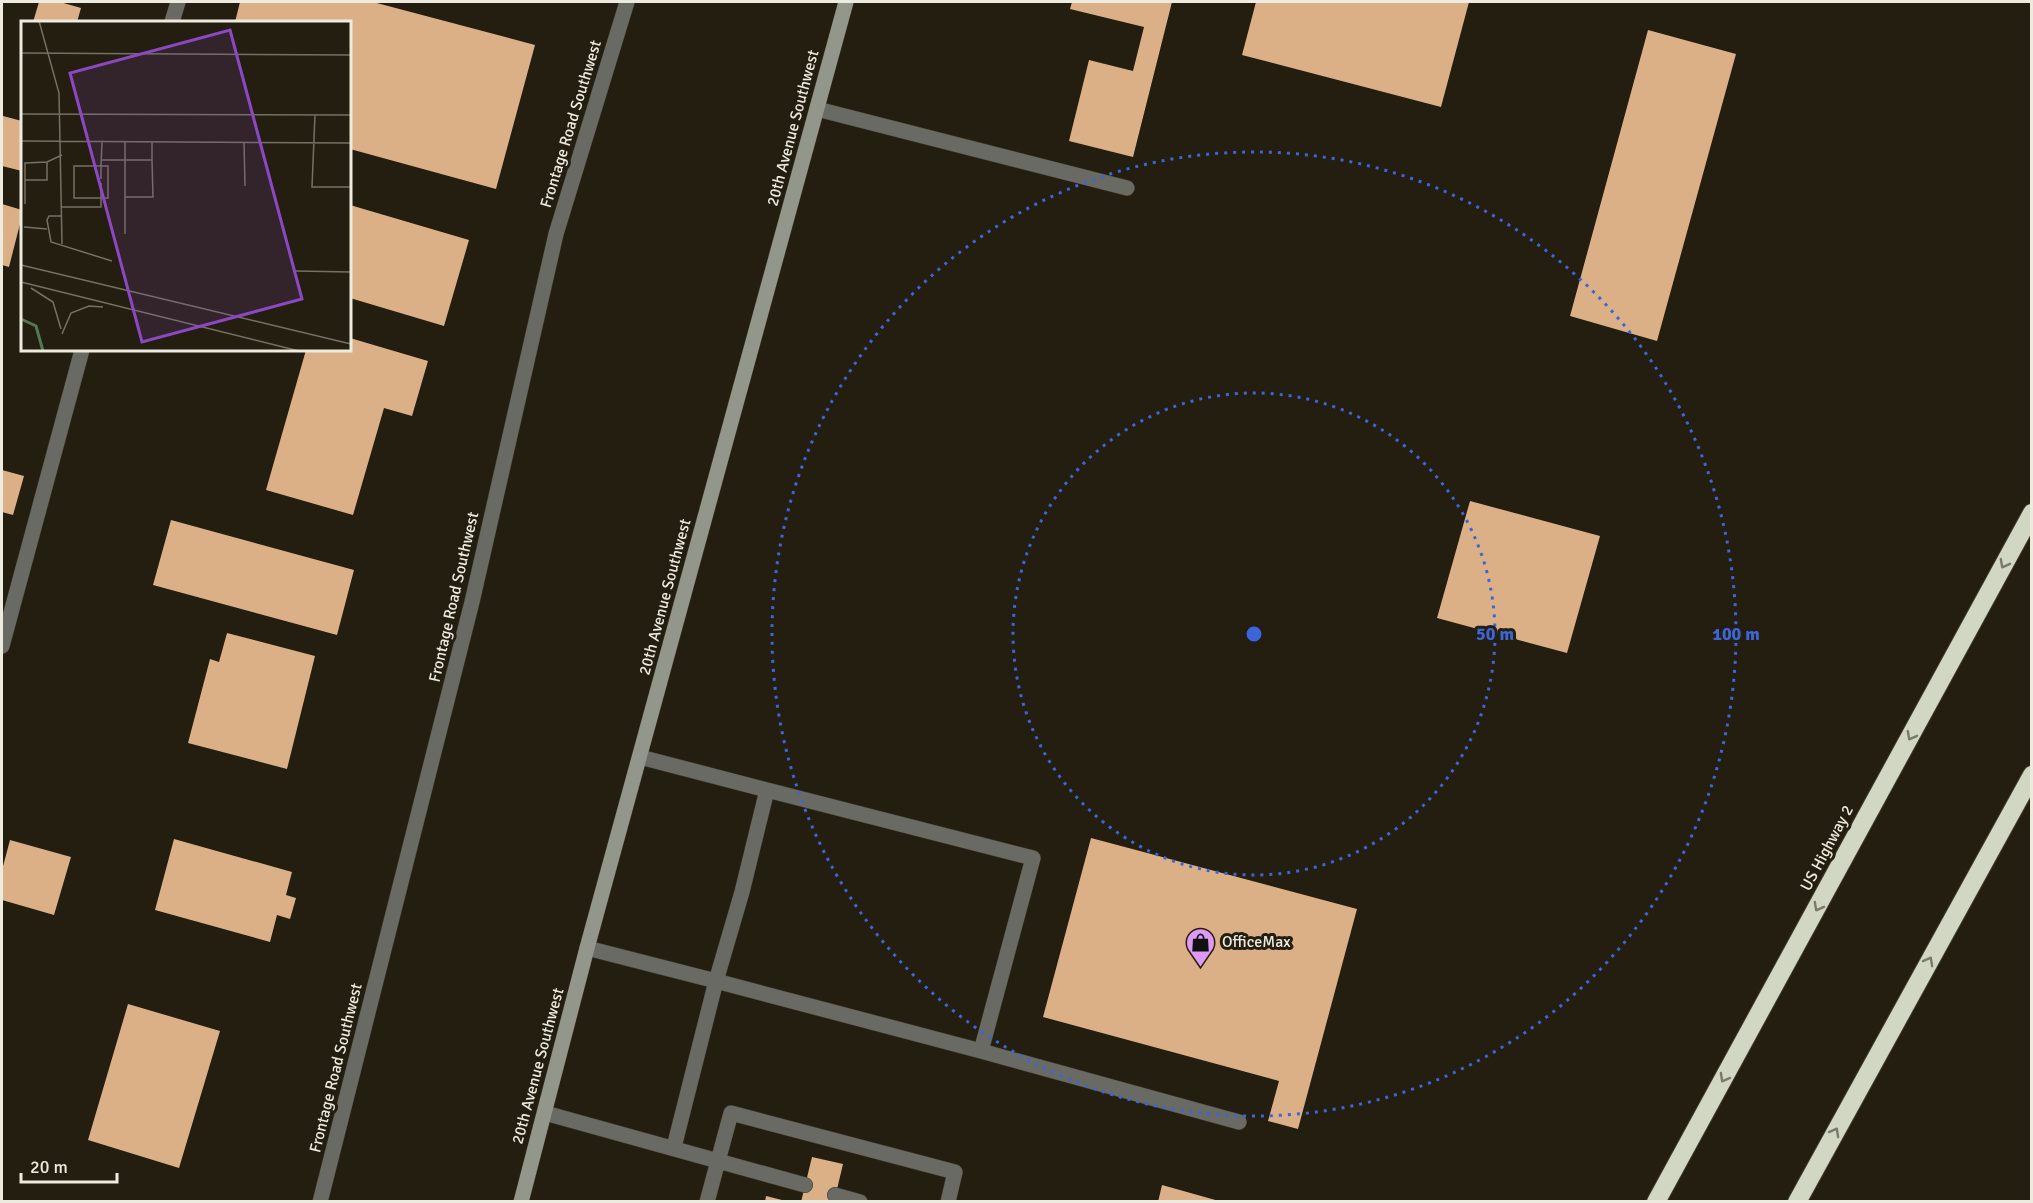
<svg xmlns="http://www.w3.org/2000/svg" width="2033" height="1203" font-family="Signika,sans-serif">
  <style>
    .building { fill: #dcb087 }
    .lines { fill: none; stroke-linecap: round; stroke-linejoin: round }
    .lane-casing { stroke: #3f3b2d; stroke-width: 16 }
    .street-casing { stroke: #3f3b2d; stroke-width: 16 }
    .secondary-casing { stroke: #3f3b2d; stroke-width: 16 }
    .highway-casing { stroke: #3f3b2d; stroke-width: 20 }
    .lane { stroke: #686a63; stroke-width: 15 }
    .street { stroke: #686a63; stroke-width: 15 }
    .secondary { stroke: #93968a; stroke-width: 15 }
    .highway { stroke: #d2d7c4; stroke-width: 18 }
    .oneway { stroke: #7a7a6a }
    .ring { fill: none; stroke: #3c65d9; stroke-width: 3; stroke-dasharray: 3 6 }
    .labels { text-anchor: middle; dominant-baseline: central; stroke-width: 6; stroke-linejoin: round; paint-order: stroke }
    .street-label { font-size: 16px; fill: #edeae0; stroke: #231e10 }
    .poi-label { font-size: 16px; fill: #edeae0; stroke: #231e10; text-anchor: start }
    .inset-river { fill: none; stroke: #517952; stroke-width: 3 }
    .inset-road { fill: none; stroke: #747063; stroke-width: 1.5 }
    .view { fill: #8c48c4; fill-opacity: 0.15; stroke: #8c48c4; stroke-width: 3 }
    .inset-edge { fill: none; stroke: #edeae0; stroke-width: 3 }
    .centre { fill: #3c65d9; stroke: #231e10; stroke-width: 3 }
    .ring-label { font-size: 18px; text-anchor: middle; font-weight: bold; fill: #3c65d9; stroke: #231e10; stroke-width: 6; stroke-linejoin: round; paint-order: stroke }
  </style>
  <rect width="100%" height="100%" fill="#231e10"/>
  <!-- building -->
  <path class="building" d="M39,2H60L81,8L77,22H33Z
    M240,2H373L535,45L496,189L350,149V22H235Z
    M1072,2H1172L1133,157L1069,141L1089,60L1133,71L1144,27L1070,9Z
    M1256,2H1469L1441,107L1242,55Z
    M1648,30L1736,54L1657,341L1570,316Z
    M3,116L22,121V171L2,166V123Z
    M2,204L22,210V216L9,267L2,265Z
    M350,205L469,240L444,326L350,298Z
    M350,338L428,361L412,416L384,408L353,515L266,490L306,350H350Z
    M2,470L24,476L13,515L2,512Z
    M1470,501L1600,536L1567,653L1437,618Z
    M171,520L354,570L337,635L153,585Z
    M227,633L315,656L287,769L188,743L210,659L219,662Z
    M1091,838L1357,909L1298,1129L1268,1121L1279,1081L1043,1017Z
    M174,839L292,872L286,895L296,898L290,919L277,915L270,942L155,910Z
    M10,840L71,857L54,915L2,900V870Z
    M128,1004L220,1031L179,1168L88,1140Z
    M812,1157L843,1164L834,1202H801Z
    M1162,1185L1219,1201V1202H1158Z
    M766,1196L786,1201V1202H765Z"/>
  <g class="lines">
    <defs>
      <path id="lane" d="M172,22L178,2
        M817,109L1127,188
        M2,646L82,350
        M767,790L1033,858L981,1051
        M587,948L716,981L742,892L767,790L640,757
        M545,1113L718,1161L707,1202
        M674,1147L716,981L981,1051L1239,1122
        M805,1185L718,1161L731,1113L955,1172L948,1202
        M835,1195L860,1202"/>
      <path id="street" d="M320,1202L472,602L556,234L627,2"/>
      <path id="secondary" d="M521,1202L587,948L846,2"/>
      <path id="highway" d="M1656,1202L2032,513
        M1797,1202L2032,775"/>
    </defs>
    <!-- lane casing -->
    <use href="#lane" class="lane-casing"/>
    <!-- street casing -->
    <use href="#street" class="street-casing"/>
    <!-- secondary casing -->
    <use href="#secondary" class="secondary-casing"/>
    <!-- highway casing -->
    <use href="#highway" class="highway-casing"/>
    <!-- lane -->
    <use href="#lane" class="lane"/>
    <!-- street -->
    <use href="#street" class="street"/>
    <!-- secondary -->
    <use href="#secondary" class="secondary"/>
    <!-- highway -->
    <use href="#highway" class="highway"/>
  </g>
  <!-- one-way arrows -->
  <defs><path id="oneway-chevron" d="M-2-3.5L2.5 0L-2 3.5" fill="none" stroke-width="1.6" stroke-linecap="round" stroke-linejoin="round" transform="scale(1.5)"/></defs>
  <g class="oneway">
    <use href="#oneway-chevron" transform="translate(2004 564) rotate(118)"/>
    <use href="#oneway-chevron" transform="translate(1911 736) rotate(118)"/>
    <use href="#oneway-chevron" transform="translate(1818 907) rotate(118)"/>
    <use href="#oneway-chevron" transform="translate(1929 961) rotate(-61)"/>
    <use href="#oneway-chevron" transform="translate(1724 1078) rotate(119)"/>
    <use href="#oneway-chevron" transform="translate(1835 1132) rotate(-61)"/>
  </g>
  <!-- distance rings -->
  <g class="ring">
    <circle cx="1254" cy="634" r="241"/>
    <circle cx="1254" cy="634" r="482"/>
  </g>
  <!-- icons -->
  <defs>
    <symbol id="shop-pin" viewBox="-11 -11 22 30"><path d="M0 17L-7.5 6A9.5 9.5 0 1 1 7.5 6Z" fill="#dd99f3" stroke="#231e10"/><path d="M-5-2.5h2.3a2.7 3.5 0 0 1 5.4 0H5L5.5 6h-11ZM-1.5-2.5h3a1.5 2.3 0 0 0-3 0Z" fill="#111"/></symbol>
  </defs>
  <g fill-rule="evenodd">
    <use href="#shop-pin" x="1184" y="926" width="33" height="45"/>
  </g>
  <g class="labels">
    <!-- street labels -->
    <g class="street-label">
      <text transform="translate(571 124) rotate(-73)">Frontage Road Southwest</text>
      <text transform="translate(793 128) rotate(-75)">20th Avenue Southwest</text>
      <text transform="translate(454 597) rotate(-77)">Frontage Road Southwest</text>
      <text transform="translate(665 597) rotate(-75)">20th Avenue Southwest</text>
      <text transform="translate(1827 848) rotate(-62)">US Highway 2</text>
      <text transform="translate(538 1066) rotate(-75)">20th Avenue Southwest</text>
      <text transform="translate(336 1068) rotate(-76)">Frontage Road Southwest</text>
    </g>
    <!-- poi labels -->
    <g class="poi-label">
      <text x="1222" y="942">OfficeMax</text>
    </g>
  </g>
  <!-- overview -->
  <g transform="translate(21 21)">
    <rect width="330" height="330" fill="#231e10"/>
    <path class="inset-river" d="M0,298L15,305L22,330"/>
    <path class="inset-road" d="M18,0L38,72L41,223M142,0H297M0,32L330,34M0,93L330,94M294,94L291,166H330M0,120L330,122M104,121V139H131V121M223,121L224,165M81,139H104V213M26,141V159H4V142L26,141L41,134M80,162V177H87V145H80V158M104,176H132L131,139M4,183V159M41,186H80V177H53V145H80L81,121M41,195H28L26,199L30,221L91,240M3,206L26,208M0,244L330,323M275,250L330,251M0,261L278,330M10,267L32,281L40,308M41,313L50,292L68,285L82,286"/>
    <path class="view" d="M209,9L281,278L121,321L49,52Z"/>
    <rect width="330" height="330" class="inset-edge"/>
  </g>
  <circle cx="1254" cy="634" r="9" class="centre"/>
  <g class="ring-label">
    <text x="1495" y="640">50 m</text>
    <text x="1736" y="640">100 m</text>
  </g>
  <!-- border -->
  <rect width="2033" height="1203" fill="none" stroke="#edeae0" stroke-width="6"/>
  <!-- scale -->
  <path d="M21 1173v9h96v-9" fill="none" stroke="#edeae0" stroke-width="3"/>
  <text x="30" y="1173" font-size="18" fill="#edeae0" stroke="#231e10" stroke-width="4.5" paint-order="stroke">20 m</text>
</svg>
